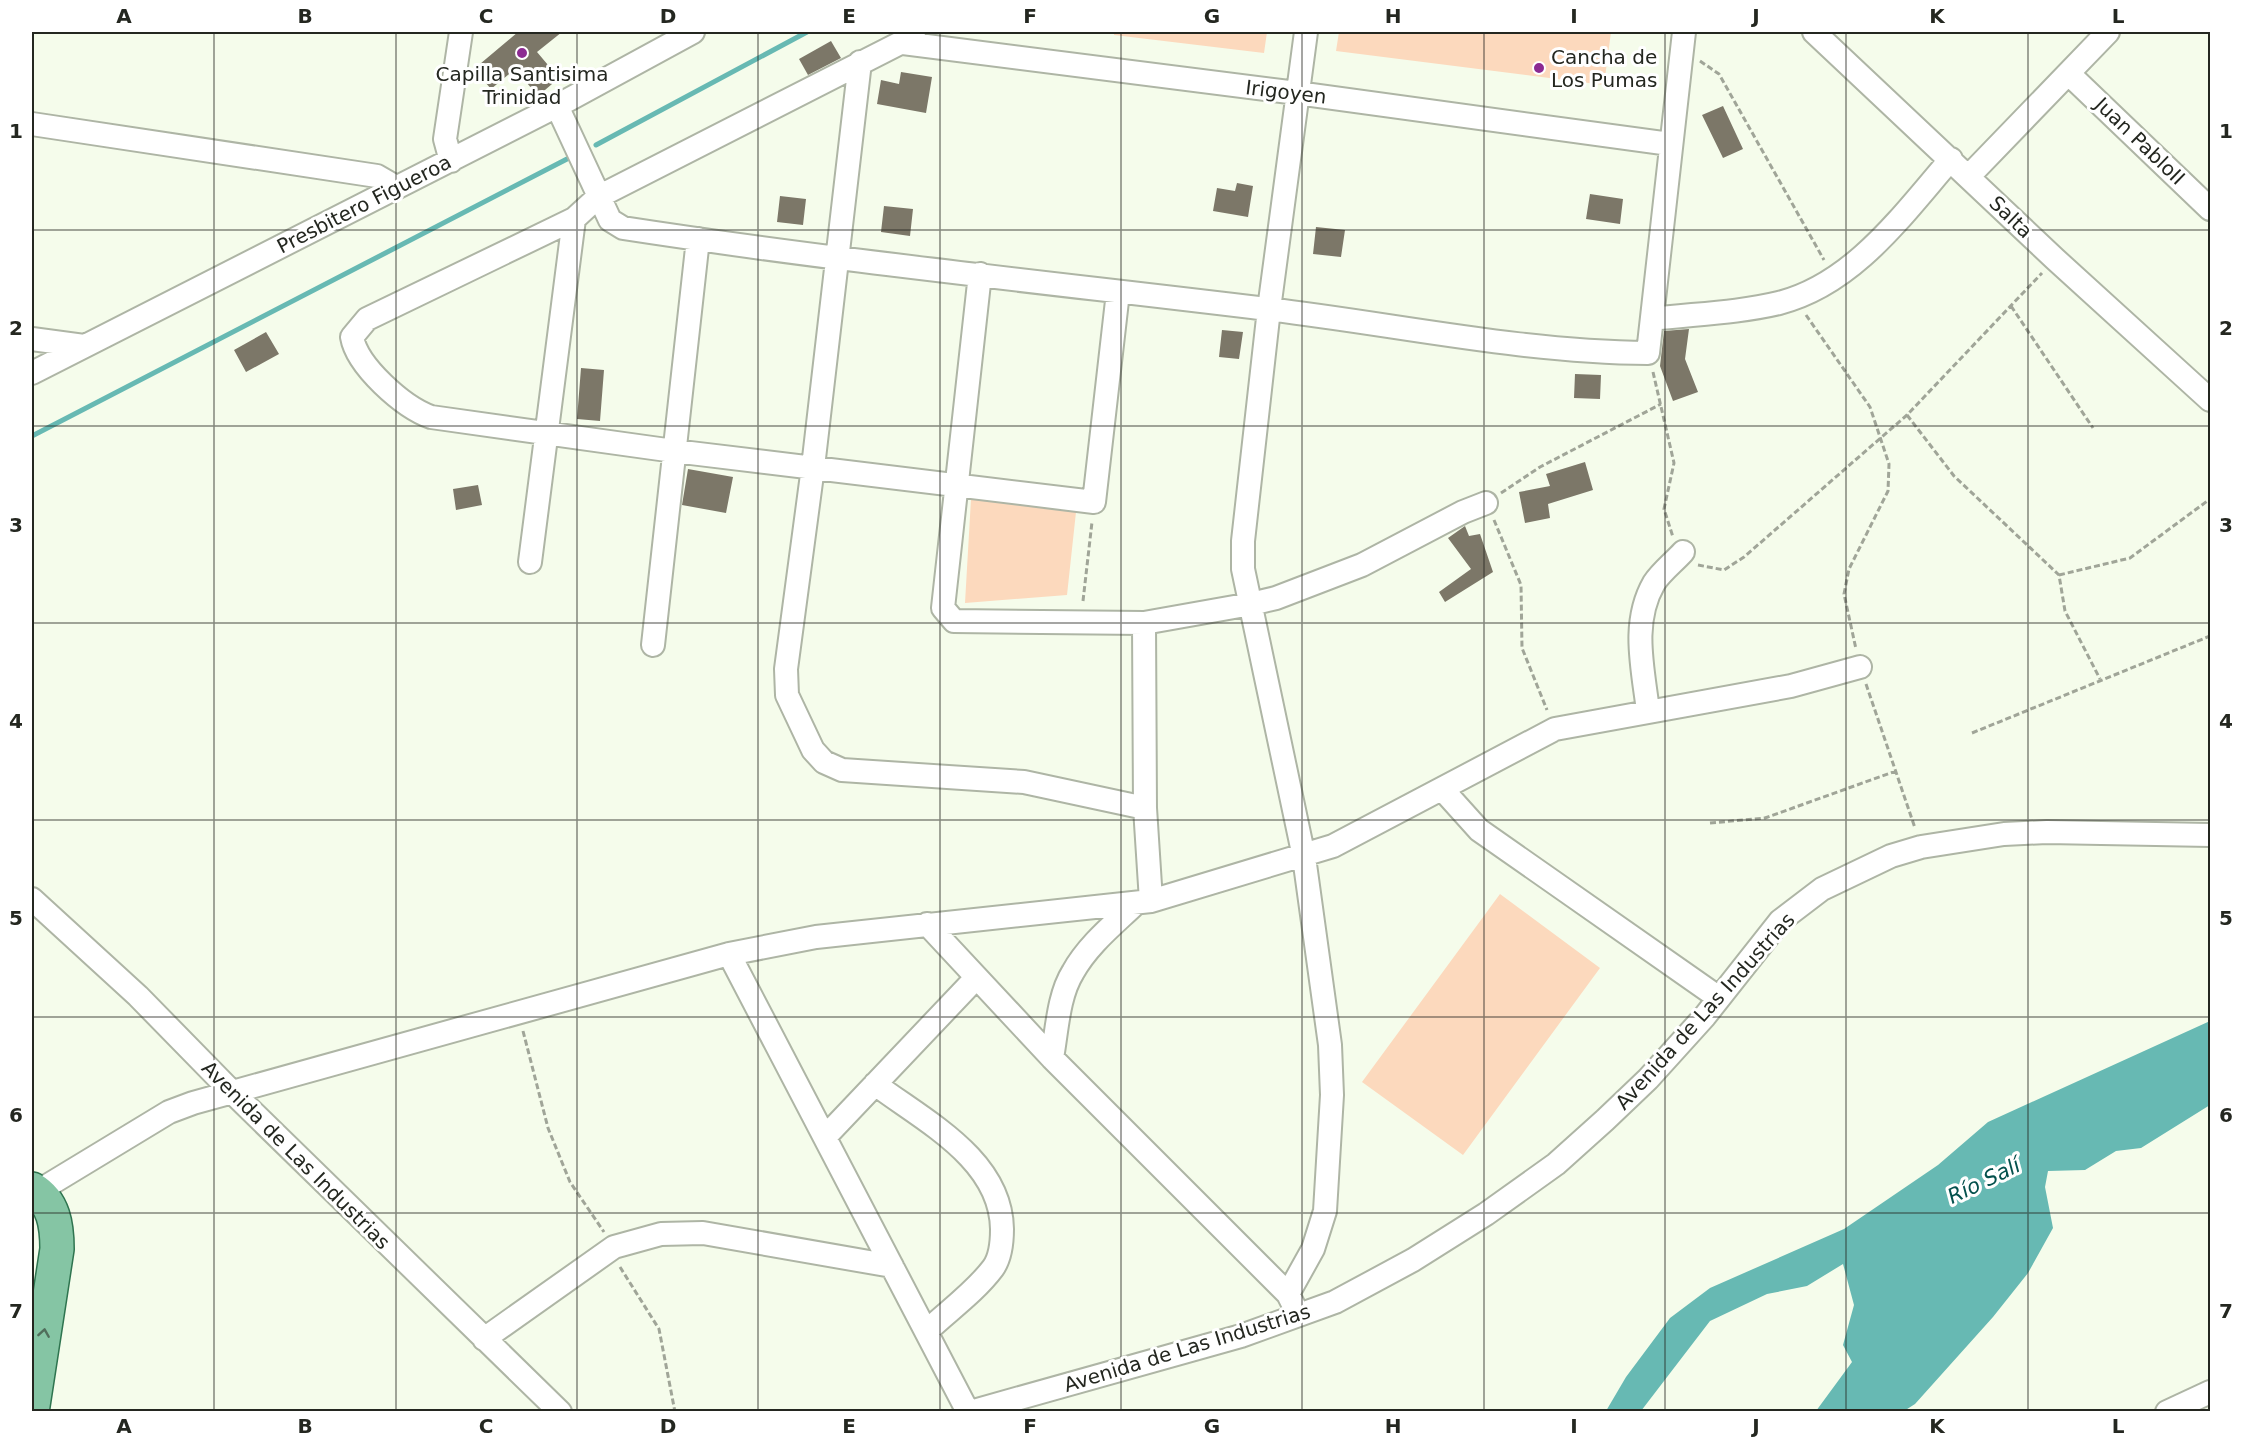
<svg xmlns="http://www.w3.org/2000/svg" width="2242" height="1443" font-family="'DejaVu Sans',sans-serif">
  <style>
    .green { fill: #fcd9bd }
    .water { fill: #67b9b3 }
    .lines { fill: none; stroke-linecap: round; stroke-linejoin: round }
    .stream { stroke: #67b9b3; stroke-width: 5 }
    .building { fill: #7c7768 }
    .minor-casing { stroke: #aeb5a5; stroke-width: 26 }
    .primary-casing { stroke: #2e744f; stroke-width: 36 }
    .path { stroke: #a0a598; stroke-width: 3; stroke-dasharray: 6 3; stroke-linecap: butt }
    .minor { stroke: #fff; stroke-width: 22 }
    .primary { stroke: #85c5a4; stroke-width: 33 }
    .oneway { stroke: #506e5b }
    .grid { fill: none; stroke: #242720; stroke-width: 1.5; stroke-opacity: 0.55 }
    .poi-dot { fill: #8c2a92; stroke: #fff; stroke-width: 2 }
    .labels { text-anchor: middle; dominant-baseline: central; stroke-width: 6; stroke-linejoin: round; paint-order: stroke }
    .poi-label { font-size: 20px; fill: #242720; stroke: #fff; text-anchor: start }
    .street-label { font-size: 20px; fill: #242720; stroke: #fff }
    .water-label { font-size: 21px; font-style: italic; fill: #04514d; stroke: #fff }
    .neatline { fill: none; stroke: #242720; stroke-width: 2 }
    .grid-label { font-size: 20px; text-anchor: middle; font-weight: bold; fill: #242720 }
  </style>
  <rect width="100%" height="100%" fill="#f5fceb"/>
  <!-- green -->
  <path class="green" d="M1114,32H1267L1264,53L1114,35Z
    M1339,32H1611L1604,85L1336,51Z
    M971,499L1076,512L1067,595L965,603Z
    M1500,894L1600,968L1463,1155L1362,1082Z"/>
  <!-- water -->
  <path class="water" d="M2210,1021V1105L2141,1148L2116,1151L2085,1170L2048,1171L2045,1187L2053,1228L2028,1273L1993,1317L1915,1404L1904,1411H1816L1852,1362L1843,1345L1854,1305L1843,1264L1807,1286L1767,1294L1710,1321L1641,1411H1606L1626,1377L1670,1318L1710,1288L1844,1229L1938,1165L1988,1122Z"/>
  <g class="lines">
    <!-- stream -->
    <path class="stream" d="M596,145L807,32
      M32,436L567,159"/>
  </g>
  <!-- building -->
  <path class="building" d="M518,32H562L537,52L559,78L538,96L515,69L491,89L474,69Z
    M831,41L841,58L808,75L799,59Z
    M901,72L932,77L926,113L877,104L881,80L899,84Z
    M1723,106L1743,149L1723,158L1702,115Z
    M1237,183L1253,186L1248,217L1213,211L1217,188L1235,191Z
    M1590,194L1623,199L1620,224L1586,219Z
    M780,196L806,199L803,225L777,222Z
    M884,206L913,209L910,236L881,232Z
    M1316,227L1345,230L1341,257L1313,254Z
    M1689,329L1685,359L1698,392L1673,401L1660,366L1664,331Z
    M1222,330L1243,332L1239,359L1219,357Z
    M266,332L279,354L246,372L234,350Z
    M581,368L604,370L600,421L577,419Z
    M1575,374L1601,375L1600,399L1574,398Z
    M1585,462L1593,490L1548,504L1550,518L1525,523L1519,492L1550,486L1546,474Z
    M688,469L733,477L726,513L682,505Z
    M478,485L482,505L456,510L453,489Z
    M1465,526L1469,536L1480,534L1493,572L1445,602L1439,592L1471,569L1448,538Z"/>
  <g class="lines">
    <defs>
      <path id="minor" d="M1814,32L2055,259L2210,400
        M903,43L1297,93L1670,144
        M860,62L813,467L786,669L787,695L813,750L824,762L842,770L1024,782L1145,808
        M2069,74L2210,209
        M557,106L610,220L623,228C837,261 1052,283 1267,309C1394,324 1520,352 1648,353L1684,32
        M32,124L377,176L396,187
        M451,161L445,139L461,32
        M1969,176L2108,32
        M574,219L367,319L352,337C357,366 403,407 431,417L674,451L1094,502L1118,292
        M980,274L943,608L954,621L1144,623L1251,604L1276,598L1362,565L1463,512L1486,503
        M1652,319C1693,314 1738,313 1779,303C1854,284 1903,214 1951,159
        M32,339L84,346
        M32,373L557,106L693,32
        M530,562L574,219L598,197L914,36
        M653,645L698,239
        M1648,711C1643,668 1631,623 1654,583C1661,572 1674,562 1683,552
        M1443,790L1479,830L1719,998
        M32,899L138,996L232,1092L560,1412
        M1151,901L1333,846L1555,729L1791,686L1860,667
        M927,924L1052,1058L1288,1294L1294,1306
        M729,954L968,1412
        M1052,1058C1057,1031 1058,996 1073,972C1088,945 1113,925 1135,904
        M875,1084C924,1121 1001,1159 1002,1229C1002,1242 1001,1257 993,1268C975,1292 948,1311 927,1331
        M825,1137L976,978
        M37,1192L169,1112L193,1103L729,954L816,937L1151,901L1145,808L1144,623
        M1288,1294L1313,1249L1325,1211L1332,1095L1330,1045L1304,857L1243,569V541L1269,309L1306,32
        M484,1339L614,1247L661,1234L703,1233L892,1266
        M970,1412L1241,1336L1335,1302L1413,1260L1486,1214L1556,1164L1605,1120L1648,1079L1705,1016L1780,921L1822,889L1891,856L1921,847L2004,834L2047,832L2210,835
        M2167,1412L2210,1392"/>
      <path id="primary" d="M32,1189C54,1202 57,1226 57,1249L32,1412"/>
    </defs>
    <!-- minor casing -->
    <use href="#minor" class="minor-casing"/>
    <!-- primary casing -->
    <use href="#primary" class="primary-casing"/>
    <!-- path -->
    <path class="path" d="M1700,61L1719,74L1824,260
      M2011,306L2093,428
      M1806,315L1870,407L1889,464L1888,491L1849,569L1844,594L1856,649
      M1653,372L1674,463L1664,509L1673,537
      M1907,415L1954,476L2059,575L2065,611L2100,679
      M1501,493L1540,467L1661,404
      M1494,520L1521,585L1522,648L1547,710
      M1698,565L1724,570L1744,557L1907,415L2042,273
      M2059,575L2130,558L2210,499
      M1083,601L1092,522
      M1866,684L1915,828
      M1972,733L2210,636
      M1710,823L1765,818L1896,771
      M523,1031L548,1128L570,1182L604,1232
      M620,1267L659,1329L675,1412"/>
    <!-- minor -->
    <use href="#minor" class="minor"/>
    <!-- primary -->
    <use href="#primary" class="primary"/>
  </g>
  <!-- one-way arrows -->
  <defs><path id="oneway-chevron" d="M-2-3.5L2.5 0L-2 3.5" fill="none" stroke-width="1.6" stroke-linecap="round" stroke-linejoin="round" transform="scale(1.5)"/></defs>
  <use class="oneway" href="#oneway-chevron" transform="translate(44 1333) rotate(-81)"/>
  <!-- grid -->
  <path class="grid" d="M214,32V1412M396,32V1412M577,32V1412M758,32V1412M940,32V1412M1121,32V1412M1302,32V1412M1484,32V1412M1665,32V1412M1846,32V1412M2028,32V1412M32,230H2210M32,426H2210M32,623H2210M32,820H2210M32,1017H2210M32,1213H2210"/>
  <!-- markers -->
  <g class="poi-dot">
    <circle cx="522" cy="53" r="6"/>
    <circle cx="1539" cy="68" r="6"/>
  </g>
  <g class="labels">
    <!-- poi labels -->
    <g class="poi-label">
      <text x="1551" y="57">Cancha de<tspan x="1551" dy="23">Los Pumas</tspan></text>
      <text x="522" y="74" text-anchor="middle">Capilla Santisima<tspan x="522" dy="23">Trinidad</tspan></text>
    </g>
    <!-- street labels -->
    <g class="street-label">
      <text transform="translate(1286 92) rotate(7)">Irigoyen</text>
      <text transform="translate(2140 141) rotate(44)">Juan PabloII</text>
      <text transform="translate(364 204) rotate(-27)">Presbitero Figueroa</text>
      <text transform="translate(2011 217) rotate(44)">Salta</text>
      <text transform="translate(1705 1011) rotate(-48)">Avenida de Las Industrias</text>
      <text transform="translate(296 1155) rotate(45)">Avenida de Las Industrias</text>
      <text transform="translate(1187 1348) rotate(-17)">Avenida de Las Industrias</text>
    </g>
    <!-- water labels -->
    <g class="water-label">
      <text transform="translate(1984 1181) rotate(-26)">Río Salí</text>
    </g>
  </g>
  <!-- border -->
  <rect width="2242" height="1443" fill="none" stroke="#ffffff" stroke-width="66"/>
  <rect x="33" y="33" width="2176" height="1377" class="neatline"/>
  <g class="grid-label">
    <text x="124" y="23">A</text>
    <text x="305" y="23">B</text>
    <text x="486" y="23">C</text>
    <text x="668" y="23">D</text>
    <text x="849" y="23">E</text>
    <text x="1030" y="23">F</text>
    <text x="1212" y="23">G</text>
    <text x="1393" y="23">H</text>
    <text x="1574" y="23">I</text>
    <text x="1756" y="23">J</text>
    <text x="1937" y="23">K</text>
    <text x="2118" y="23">L</text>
    <text x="16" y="138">1</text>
    <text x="2226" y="138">1</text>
    <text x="16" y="335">2</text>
    <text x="2226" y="335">2</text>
    <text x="16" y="532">3</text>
    <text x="2226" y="532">3</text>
    <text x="16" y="728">4</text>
    <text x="2226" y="728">4</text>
    <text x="16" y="925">5</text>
    <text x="2226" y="925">5</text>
    <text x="16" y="1122">6</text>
    <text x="2226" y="1122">6</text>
    <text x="16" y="1318">7</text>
    <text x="2226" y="1318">7</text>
    <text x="124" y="1433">A</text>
    <text x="305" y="1433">B</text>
    <text x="486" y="1433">C</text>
    <text x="668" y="1433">D</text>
    <text x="849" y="1433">E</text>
    <text x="1030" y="1433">F</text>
    <text x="1212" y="1433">G</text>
    <text x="1393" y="1433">H</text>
    <text x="1574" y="1433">I</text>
    <text x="1756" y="1433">J</text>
    <text x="1937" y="1433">K</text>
    <text x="2118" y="1433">L</text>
  </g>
</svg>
